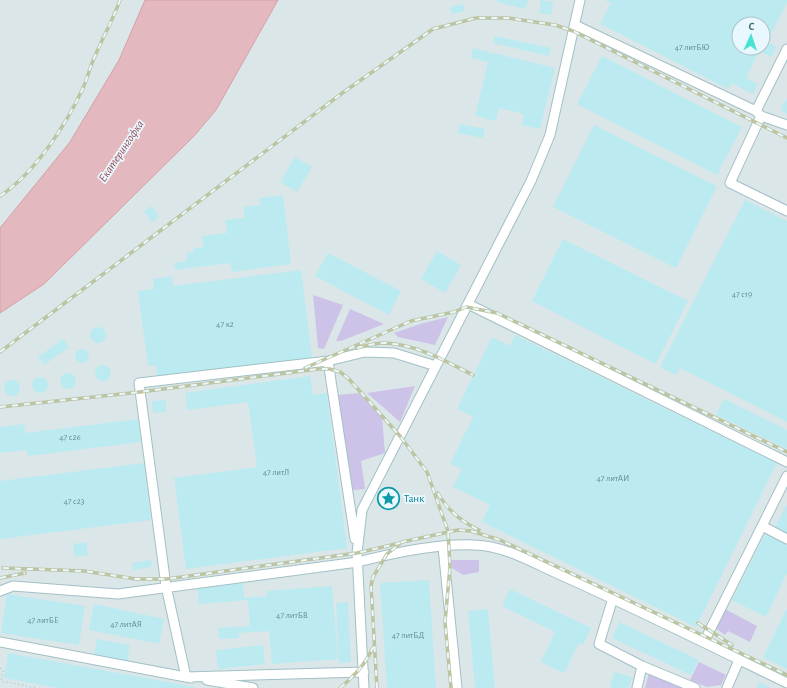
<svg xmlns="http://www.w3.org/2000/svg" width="787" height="688" font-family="'Alegreya Sans',sans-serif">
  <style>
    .industrial { fill: #dbe6e9; fill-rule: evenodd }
    .green { fill: #cdc2e8 }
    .water { fill: #e4b8bf; stroke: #d69fa7 }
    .building { fill: #bbebf0; fill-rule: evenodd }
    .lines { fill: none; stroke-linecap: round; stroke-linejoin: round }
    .minor-casing { stroke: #a2c0c5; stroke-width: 11 }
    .path { stroke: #9fd0d5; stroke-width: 1.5; stroke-dasharray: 1 3; stroke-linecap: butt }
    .minor { stroke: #fff; stroke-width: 9 }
    .rail-casing { stroke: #bcc4a2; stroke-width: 3.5 }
    .rail { stroke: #e9f8fe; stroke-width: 2; stroke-dasharray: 6; stroke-linecap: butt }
    .labels { text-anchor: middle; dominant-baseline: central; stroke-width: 3.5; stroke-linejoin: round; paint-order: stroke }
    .number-label { font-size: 9px; fill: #668f92 }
    .culture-label { font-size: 11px; fill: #0d838f; stroke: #e9f8fe; text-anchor: start }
    .water-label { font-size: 12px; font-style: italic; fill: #9a4d58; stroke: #e9f8fe }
  </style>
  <rect width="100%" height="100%" fill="#e3f4fb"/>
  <!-- industrial -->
  <path class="industrial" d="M0,0H145L119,60L70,142L0,228Z
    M278,0H787V688H0V313L44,284L194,136L216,110ZM739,24H763V48H739Z"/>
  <!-- green -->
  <path class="green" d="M313,295L343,305L324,349L318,348Z
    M350,309L384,324L341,341H336Z
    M448,317L435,345L398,337L394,333L420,324Z
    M415,386L400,422L367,393Z
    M359,393L382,417L385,453L361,461L365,489L353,490L337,395Z
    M451,560H479V572L463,575L452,568Z
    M723,608L757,626L750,642L728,631L725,635L714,627Z
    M699,662L726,675L721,685L707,687L690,680Z
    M649,673L687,688H645Z"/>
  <!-- water -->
  <path class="water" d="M145,0H278L216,110L194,136L44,284L0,313V228L70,142L119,60Z"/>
  <!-- building -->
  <path class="building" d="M497,0H528L525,9L497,2Z
    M541,0L553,2L551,15L539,13Z
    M604,0H787V3L767,42L777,47L771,57L759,51L746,78L758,84L753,94L731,83L728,89L600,24L611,3ZM739,24H763V48H739Z
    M463,4L465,11L452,14L450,7Z
    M495,36L551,48L549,56L493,43Z
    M473,48L555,68L540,129L522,125L524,114L499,108L496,121L475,116L488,62L471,58Z
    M602,56L742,127L717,175L577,104Z
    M787,98V114L780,110Z
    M460,124L485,129L483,138L458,133Z
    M594,125L717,186L676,268L553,207Z
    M295,157L312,167L297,192L280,182Z
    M283,195L291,264L232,272L230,263L175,270L174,263L187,261L186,253L194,252L193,248L204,247L202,236L227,233L225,220L245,218L243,207L260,205L259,198Z
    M745,200L787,221V422L680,368L676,375L660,367Z
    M151,206L159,217L152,222L144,211Z
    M563,239L688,301L656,364L532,301Z
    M437,251L461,265L445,293L421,279Z
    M328,253L401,291L389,315L315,276Z
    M301,270L312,358L157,377L156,365L148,366L138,291L154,289L153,279L172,276L173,286Z
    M90 335a8 8 0 1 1 16 0a8 8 0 1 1-16 0Z
    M515,335L777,463L696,627L482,522L490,505L453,487L462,469L450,464L473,417L457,409L492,337L510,346Z
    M63,339L69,347L44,365L38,357Z
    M75 356a7 7 0 1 1 14 0a7 7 0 1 1-14 0Z
    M95 373a8 8 0 1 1 16 0a8 8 0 1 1-16 0Z
    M60 381a8 8 0 1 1 16 0a8 8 0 1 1-16 0Z
    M310,376L313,395L327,393L347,548L186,569L174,478L257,467L248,402L187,410L185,393Z
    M32 385a8 8 0 1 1 16 0a8 8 0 1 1-16 0Z
    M4 388a8 8 0 1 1 16 0a8 8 0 1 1-16 0Z
    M724,399L787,430V449L716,415Z
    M166,400V412L153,413L152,401Z
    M138,419L141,442L28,456L27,450L0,453V427L24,424L25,433Z
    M144,463L151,520L0,539V481Z
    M787,504V533L775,527Z
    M765,534L787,545V573L766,617L732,600Z
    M86,542L88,555L75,557L73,544Z
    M151,560L152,567L133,570L132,563Z
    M429,580L436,688H387L380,583Z
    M243,583L244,598L267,596V591L332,586L338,659L272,664L269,631L239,633V638L219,639L218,628L250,626L248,600L199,604L197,587Z
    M510,589L591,628L583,645L579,643L564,673L541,662L555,632L502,606Z
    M7,594L85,606L79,645L1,633Z
    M348,602L351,662L339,663L336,603Z
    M94,604L164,619L159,644L89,630Z
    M787,608V669L763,657Z
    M488,609L495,688H475L468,611Z
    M619,622L699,660L691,675L612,638Z
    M97,639L130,645L127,662L94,655Z
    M263,645L265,664L218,669L216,650Z
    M8,653L195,687V688H57L4,678Z
    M614,672L632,677L629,688H610Z
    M759,682L771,688H757Z"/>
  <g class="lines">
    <defs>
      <path id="minor" d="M575,25L756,111L761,116L730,183L787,211
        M756,111L787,49
        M761,116L787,125
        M468,304L787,462
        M328,361L355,539
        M762,526L787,539
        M443,547L457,688
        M0,591L13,586L118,594L358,562C393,553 439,543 475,545C506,546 535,564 563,576C639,610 713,647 787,683
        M613,598L599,644L642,666L637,688
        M0,642L191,678
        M704,642L787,476
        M642,666L695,688
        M364,672L186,677L166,586L139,383L328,361L365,352L394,353L436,366
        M207,680L253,688
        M364,688L357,553L362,510L531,181L550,135L580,0
        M727,688L739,660"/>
    </defs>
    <!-- minor casing -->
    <use href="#minor" class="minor-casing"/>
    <!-- path -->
    <path class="path" d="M0,668L3,671L1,681L37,688"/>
    <!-- minor -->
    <use href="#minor" class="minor"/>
    <defs>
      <path id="rail" d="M0,196C35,173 66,125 83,88C88,77 90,66 95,56C103,37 113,20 120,0
        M357,348C365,346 375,343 384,343C416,344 445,361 473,375
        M0,352L341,94L433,29L476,18H508L555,25L573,31L787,138
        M305,368L411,321L454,312L466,307L497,313L787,452
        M0,407L140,392L318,369H330L340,372L348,378L400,436L427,472L448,531L450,567L445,622L451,688
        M438,493C447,510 462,522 479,530
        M3,568L84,571L136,579H167L357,553L400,543
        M0,578L25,573
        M698,623L732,645
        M340,688C354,676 366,664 373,647
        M377,688L371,586L373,577L387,554L402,542L458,530L471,531L500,540L787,675"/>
    </defs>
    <!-- rail casing -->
    <use href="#rail" class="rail-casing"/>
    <!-- rail -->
    <use href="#rail" class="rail"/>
  </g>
  <!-- icons -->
  <defs>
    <symbol id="sight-ring" viewBox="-11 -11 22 22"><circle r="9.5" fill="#e9f8fe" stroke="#0f9aa8" stroke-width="1.5"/><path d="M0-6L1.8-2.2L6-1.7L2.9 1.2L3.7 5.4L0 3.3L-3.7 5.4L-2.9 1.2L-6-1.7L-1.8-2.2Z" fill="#0f9aa8"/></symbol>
  </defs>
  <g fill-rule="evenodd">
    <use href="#sight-ring" x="376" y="486" width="25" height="25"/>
  </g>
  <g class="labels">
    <!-- number labels -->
    <g class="number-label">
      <text x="692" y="47">47 литБЮ</text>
      <text x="742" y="294">47 с19</text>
      <text x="225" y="324">47 к2</text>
      <text x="70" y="437">47 с26</text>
      <text x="276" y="472">47 литЛ</text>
      <text x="613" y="478">47 литАИ</text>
      <text x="74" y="501">47 с23</text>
      <text x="292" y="615">47 литБВ</text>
      <text x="43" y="620">47 литБЕ</text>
      <text x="126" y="624">47 литАЯ</text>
      <text x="408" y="635">47 литБД</text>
    </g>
    <!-- culture labels -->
    <g class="culture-label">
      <text x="404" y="498">Танк</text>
    </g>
    <!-- water labels -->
    <g class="water-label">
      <text transform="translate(121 151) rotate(-56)">Екатерингофка</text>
    </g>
  </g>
  <!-- north arrow -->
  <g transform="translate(751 36) rotate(3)"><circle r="19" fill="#e9f8fe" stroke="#a9c2c6"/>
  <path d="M0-3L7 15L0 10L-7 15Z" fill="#4be2d6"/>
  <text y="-6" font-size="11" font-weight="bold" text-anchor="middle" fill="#4a7073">С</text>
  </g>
</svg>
